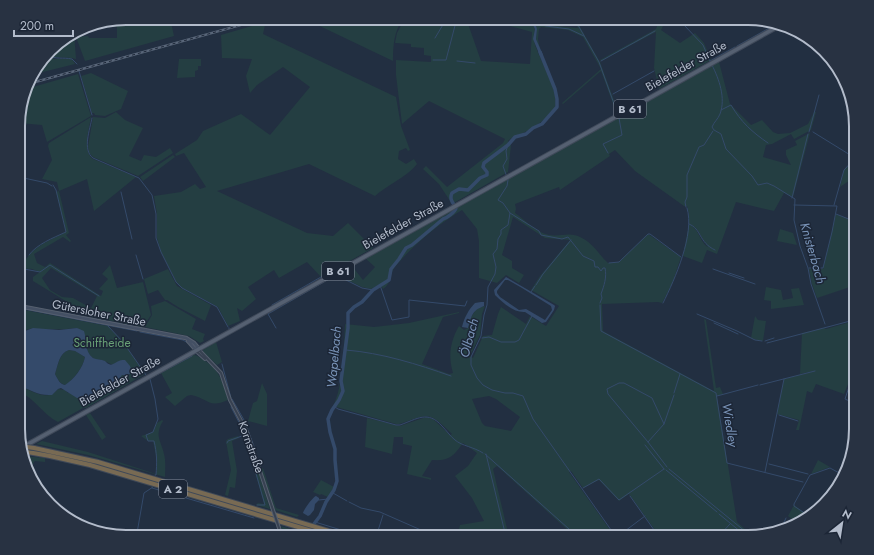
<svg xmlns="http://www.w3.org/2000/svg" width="874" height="555" font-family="Jost,sans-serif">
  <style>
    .green { fill: #243e42; fill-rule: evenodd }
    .water { fill: #344a6a; fill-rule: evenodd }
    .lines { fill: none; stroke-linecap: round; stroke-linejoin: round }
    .stream { stroke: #344a6a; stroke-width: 1 }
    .river { stroke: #344a6a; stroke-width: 3.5 }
    .tertiary-casing { stroke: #555f6e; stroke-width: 4 }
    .secondary-casing { stroke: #555f6e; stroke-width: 4.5 }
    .primary-casing { stroke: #404a5a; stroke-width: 5.5 }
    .motorway-casing { stroke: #3f4958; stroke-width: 6 }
    .tertiary { stroke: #374151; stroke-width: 2 }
    .secondary { stroke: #445064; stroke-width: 2.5 }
    .primary { stroke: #556071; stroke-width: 3.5 }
    .motorway { stroke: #786a53; stroke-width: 4 }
    .rail-casing { stroke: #586578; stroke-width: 2.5 }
    .rail { stroke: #1c2636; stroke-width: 1; stroke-dasharray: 3; stroke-linecap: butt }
    .tertiary-bridge-casing { stroke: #555f6e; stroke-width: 4; stroke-linecap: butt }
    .motorway-bridge-casing { stroke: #3f4958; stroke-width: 6; stroke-linecap: butt }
    .tertiary-bridge { stroke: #374151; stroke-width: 2 }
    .motorway-bridge { stroke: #786a53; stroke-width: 4 }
    .labels { text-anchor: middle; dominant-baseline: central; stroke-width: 3; stroke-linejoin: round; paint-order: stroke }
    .shield { fill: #1c2636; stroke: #868f9e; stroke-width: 1 }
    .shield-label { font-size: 11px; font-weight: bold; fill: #b3bccb }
    .street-label { font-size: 12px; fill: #b3bccb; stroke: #1c2636 }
    .park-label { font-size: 12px; fill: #689f75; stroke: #1c2636 }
    .water-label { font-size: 13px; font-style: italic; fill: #7892b6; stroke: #1c2636 }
    .rim { fill: none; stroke: #b3bccb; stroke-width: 2 }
  </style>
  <rect width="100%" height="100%" fill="#222f41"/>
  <!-- green -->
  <path class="green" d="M126,18H170L174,36L85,61L76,37L88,36L89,38H117V27H105V22Z
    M279,18H290L265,25L263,34L396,97L401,126L410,150L408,151L406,148L399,151L398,159L406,164L414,159L417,164C407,177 387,185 375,196L309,164L217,191L307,233L333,236L348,223L373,248L321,277L307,262L279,278L274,270L248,287L256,299L242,311L237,308L240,321L228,326L218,307L182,288L176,282L161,252L157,238V214L154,196L181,192L195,184L200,189L206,187L184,153L176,156L175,154L197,140L203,131L241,114L270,135L310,87L283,67L257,85L250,93L246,76L252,59L222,58L221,35Z
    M303,18H403C394,32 393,45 393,61Z
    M405,18H466L481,61L530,64L532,32L506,25L498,18H502L513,24C521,23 529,18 535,28C535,31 533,36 534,40C536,56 565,97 553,111C546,119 536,126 527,131C520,135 514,135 508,141L511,145L508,172L452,204L439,184L423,169L426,166L447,187L503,143L505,139L429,101L402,124L396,75V60L431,62V56L424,55V48L411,47V44L395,43L397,33Z
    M505,18L516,20L529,18L536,22L547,25L578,28L572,18H575L600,62L618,111L616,112L601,71L563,104L562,103L601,69L583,37L568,30L541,27L539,29L538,39L540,49L536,39L537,29L528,19C518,18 515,24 505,18Z
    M660,18H667L661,30L680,43L695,33L704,43L711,60L659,89L654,68L656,32L601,61L600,60L656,29Z
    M74,33L76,59C66,56 56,60 48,54L55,45Z
    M47,56C55,61 62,58 72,59L75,64L31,75Z
    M179,59H201V66H198V70L195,71V77L177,78Z
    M719,62L730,104L751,125L762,120L773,132L778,134L790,133L808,124L814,112H816L811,130L794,139L791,134L772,144L766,145L763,157L791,165L786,155V150L797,145L795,141L810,133L793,197L784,193L774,211L736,202L717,254L707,250L702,263L683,256L689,224C699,228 700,243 708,247C701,239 699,227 689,224V214L687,206H684L635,171L615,150L609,154L610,156L560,190L559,187L515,204L516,209L515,213C525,220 537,233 549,235C561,237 570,231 582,238C594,244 599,255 608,263L619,262L648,234L681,257L672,284L662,303L658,302L602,304L603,331L714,391L704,319L706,320L716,388L720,387L723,394L717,396L737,522L754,537H660L629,494L619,501L599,480L583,488L571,471L569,472L615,537H568L570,532L497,466L493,469L509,537H457L460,525L484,521L472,498L455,476L468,466L477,453L463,443C453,457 449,461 432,460L422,476L431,478V480L428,479L407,474L412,446L403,444V437H394L392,454L365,447L367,418L400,426L426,417L433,419L450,435L452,434C428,410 429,414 399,424H396L333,406C343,388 344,346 345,324L374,327L409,323L459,312V313L443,317L422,364L449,374L453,373C448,356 450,342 459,326L464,330L468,328L471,317L477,308L485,306L482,314L480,335L470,356L473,358L483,336L492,335L498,314L501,307L526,324L530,316L546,326L559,306L531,290L540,276L570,240L545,238L513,217L502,255L512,261V268L524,275L519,283L506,275L497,283L479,278V241L477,229L462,210C437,225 412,246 394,268C389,276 392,283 383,289L380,284L371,289L362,287L337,275L352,266L363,280L375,267L365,258ZM489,396L496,399L520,417L511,431L485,426L482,423L472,399Z
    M91,73L128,91L121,109L105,116L95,115L94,113H92L81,76Z
    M78,74L91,116L47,142L42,125L19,123V112L26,89Z
    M116,112L125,120L143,128L129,156L141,161L144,155L156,157L170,148L173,153L138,176L93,157L89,153L88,147L93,117L105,118Z
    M91,117C89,129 82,151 93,159L136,177L94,211L87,179L59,191L69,233L66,235L71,241L70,242L63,237L34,254L37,263L45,267L50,263L101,296L103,291L99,289L108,279L102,274L110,265L117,288L143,282L151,315L143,327L82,315V311L33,281V277L40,272L32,269L19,268V266C25,262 27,257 32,252C41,243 55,238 66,232L56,192L59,191L57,182L42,179L52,160L48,146L49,143ZM51,268L97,296L91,308L73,298L62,297L50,290L42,278Z
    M173,155L175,157L143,181L140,177Z
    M856,158V176L840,187L844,170Z
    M836,214L856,223V268L854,275L856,276V285L817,298L812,284L809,269H823Z
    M780,229L793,233L797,245L777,241Z
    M168,269L177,286L211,305L205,321L178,307L167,300H165L158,290L148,294L144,279Z
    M766,287L781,290L783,300L793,298L791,289L799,288L804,305L771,309V301L764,300Z
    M165,301L196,319L192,329L205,334L203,339L204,341L200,343L189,336L145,327L152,315L151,306Z
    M19,309L108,326L123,342L145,374L86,408H83L58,422C42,414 35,398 19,392V386C32,390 47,403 58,389L65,390L68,393L122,375L127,376C119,369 113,364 104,361C101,359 98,360 95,359C86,355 86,345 86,337L77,328C63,330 49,329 35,329C29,328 26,331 19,331Z
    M755,316L758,320L766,321L763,341L757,340L751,338Z
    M854,321L853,360L854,362L852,374L844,394L816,384L812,393L807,391L799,430H796L799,420L777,414L784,379L815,371L800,374L802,333L824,328L826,329Z
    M216,342L222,362L217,365L203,352V350Z
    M69,350L75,351L85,357C83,368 74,378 66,385C60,384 58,380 55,374C58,366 59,353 69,350Z
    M193,355C197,355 200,357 204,360C220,370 223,383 228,400C208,409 208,398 191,395L187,396L175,406L165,397L172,393L161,373Z
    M262,383L267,394V426L248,421L253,403L257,401Z
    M90,413L106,437L102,440L86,415Z
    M162,420L163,421C154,436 161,440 164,454C166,461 165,470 165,477L88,455L36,444L42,441L88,452L156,474L157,461L153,441H148L141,436L153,432L157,423Z
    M238,436L239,438L232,441L237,471L235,488L230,487L228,496L225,495L231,470L226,441L228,439Z
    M249,451H252L270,509L256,505L258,503L264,504Z
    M24,456L45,458V462L35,461L29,469Z
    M818,460L830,467L811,474Z
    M263,468L276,508L299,515L297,517L275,510L261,469Z
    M321,480L334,487L328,497L321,494L320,495L313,492Z
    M794,505L809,516L802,522L798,524L788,516Z
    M281,526L309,535L307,537H284Z"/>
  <!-- water -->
  <path class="water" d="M502,18L515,21L521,19H528L535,23L537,29L536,39L543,55L540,56L533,39L535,29L533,25L526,21L513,24Z
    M506,277L554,305L555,306L554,310L546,322L542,323L525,312C514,313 503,303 495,295L494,290ZM505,280H508L522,288L551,306L552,310L545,320L526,309L519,310L500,297L497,293V291Z
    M481,302H484V306C471,311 472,316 468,328L462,327C464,318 469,309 475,303Z
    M33,328L59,330L77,328L84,331C87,340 84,351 93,358C97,360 101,359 105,361C107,363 110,366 113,364C118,362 118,360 125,360L130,366L132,372L127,376L122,375L117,382L86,399L77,398L61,388L58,389L52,395C38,396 32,390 19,386V331H25ZM69,350L75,351L85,357C83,368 74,379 65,385C60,384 58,380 55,374C58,365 59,353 69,350Z
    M316,496L319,498V500L315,504L314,510L310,515L308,516L303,513C304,509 313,497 316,496Z"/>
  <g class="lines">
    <!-- stream -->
    <path class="stream" d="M574,18L599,62L617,112
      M677,18L683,24
      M534,24L535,23L546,26L569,29L584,36
      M684,25L703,45L710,61
      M435,38L447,18
      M737,46L771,27
      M47,55C56,60 63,57 72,59L77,64
      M433,60H446L457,18
      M457,61L475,63
      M601,61L655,31
      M710,61L735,47
      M712,65C719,79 726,98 720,114C718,119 714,122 712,127L714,130L721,134L726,149L752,176L758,185L767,183L774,186L795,199L794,220L800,246L808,268L811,284L825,324
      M79,71L92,115
      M613,94L654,71
      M721,110L731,105C741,122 752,132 768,143
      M92,118C90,129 82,150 93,158L139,178L152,195L156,214V238L161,252L176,282L182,288L217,307L228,327
      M809,132L819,95
      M813,132L855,158
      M508,145L506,151L507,159L503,166L508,180L507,186L498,200L503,203L510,213L508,225L501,230V234L498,239L497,249L493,254L496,267L495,274L488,287L487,305L484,315L481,336L471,357V365L477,378L483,385L492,390L505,393H513L523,396L533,419L616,537
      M608,153L603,144L622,135L619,118
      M19,177L47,183L52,186
      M121,192L132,239
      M792,198L808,134
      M794,205L837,206L832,232L823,268H809
      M834,205L844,170L856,157
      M686,207L685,202L687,197V175L699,147L704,145L713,131
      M510,213L539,231L541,235L562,239L568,237L583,256L594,261L595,267H598L601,271L603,268H605C607,277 604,286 601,294L602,298L600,303
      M836,214L856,222
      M689,224C702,229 698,242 715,250
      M29,255C37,244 53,238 66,232L56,190L53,185
      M136,255L143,279
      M609,263L619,262L648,234H650L681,257
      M19,268L40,272L50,265L99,296
      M713,269L755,284
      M729,273L744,278
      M380,285L392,320L409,317V300L465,306L467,301
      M536,285L543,274L571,240
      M531,292L535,286
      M663,303C675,279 695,234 687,208
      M272,305L321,277
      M600,305L601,331L716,393L727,463L803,482
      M31,307L142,328
      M19,308L137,331
      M697,314L737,331L755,340L762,341
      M714,323L738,334
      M108,326L123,342L146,375
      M229,328V329
      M276,328L268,314L336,275L362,288L373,290
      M145,329L186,337L197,344
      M140,332L183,340L188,343
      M482,338L489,337L501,342H515L519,340L532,316
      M765,341L774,338
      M767,343L854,320L855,321L854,360
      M346,350C382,353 417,364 451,376
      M222,364L231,398
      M856,366L845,399L856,404
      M151,378L192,356
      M150,379L155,399L158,419L153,432L146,435L148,441H154C157,453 157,463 156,475H155
      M760,385L815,371
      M674,393L680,374
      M717,396L758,385
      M232,399L244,420
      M231,407L244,432
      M335,407L338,409L396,425H400C417,419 428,410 442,426C446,430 450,436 455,440C462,446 474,447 483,453
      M779,415L798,421
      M664,424L652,398L624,383H619L607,389L608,394L648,442L667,467
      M246,425L255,449
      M245,435L265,505H257
      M648,442L664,424L674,395
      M227,443L228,441L242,436
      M645,445L664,469
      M485,454L578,537
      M486,454L506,537
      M769,464L808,474
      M669,469L752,537
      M666,470L717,512
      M765,472L784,379
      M152,488L254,518
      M583,488L599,479L619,500L664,469
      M333,493L347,501
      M630,496L659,537
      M319,500L328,499
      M349,502L361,508L380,512L421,530L419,537
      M719,514L747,537
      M809,516L794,506V504L810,475L830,468L843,475
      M315,522L364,537
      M781,529L786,518
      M307,533L318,537
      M420,534L431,537H442
      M621,534L645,516
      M138,537L137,533L144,493L153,487
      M376,537L383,515
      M718,537L730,524"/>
    <!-- river -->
    <path class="river" d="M302,537L307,533L320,516L326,502L334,490L337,481L335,460V449L330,432L328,419L332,410L339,400L343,391L341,381L348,328V313L354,307L362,302L373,290L389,280L391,269L399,259L406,248L412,245L443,219C447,218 455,212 456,208C453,203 449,199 452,193L459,189L468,190L480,178L487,175V172L483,167L484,163L508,145L515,137L526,134L533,128L542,124L557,107V99L555,89L540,52"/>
    <defs>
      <path id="tertiary" d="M199,350L221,373L230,400L247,432L272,507
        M196,351L205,359
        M279,528L282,537"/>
      <path id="secondary" d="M19,306L186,338L194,343L199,349
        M188,341L196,350"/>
      <path id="primary" d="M23,447L777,27"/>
      <path id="motorway" d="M34,448L98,462L349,537
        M22,451L50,456L90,465L332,537"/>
    </defs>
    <!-- tertiary casing -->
    <use href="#tertiary" class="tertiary-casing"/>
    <!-- secondary casing -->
    <use href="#secondary" class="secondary-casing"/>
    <!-- primary casing -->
    <use href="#primary" class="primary-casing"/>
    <!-- motorway casing -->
    <use href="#motorway" class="motorway-casing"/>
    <!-- tertiary -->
    <use href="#tertiary" class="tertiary"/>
    <!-- secondary -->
    <use href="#secondary" class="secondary"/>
    <!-- primary -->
    <use href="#primary" class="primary"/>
    <!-- motorway -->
    <use href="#motorway" class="motorway"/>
    <defs>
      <path id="rail" d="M28,84L266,18"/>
    </defs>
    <!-- rail casing -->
    <use href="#rail" class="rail-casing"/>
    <!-- rail -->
    <use href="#rail" class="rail"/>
    <defs>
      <path id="tertiary-bridge" d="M272,507L279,528"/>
      <path id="motorway-bridge" d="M20,446L34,448"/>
    </defs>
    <!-- tertiary-bridge casing -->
    <use href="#tertiary-bridge" class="tertiary-bridge-casing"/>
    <!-- motorway-bridge casing -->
    <use href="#motorway-bridge" class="motorway-bridge-casing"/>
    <!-- tertiary-bridge -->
    <use href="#tertiary-bridge" class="tertiary-bridge"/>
    <!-- motorway-bridge -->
    <use href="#motorway-bridge" class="motorway-bridge"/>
  </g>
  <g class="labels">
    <!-- shield labels -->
    <g class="shield">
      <rect x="614" y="100" width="32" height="18" rx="3"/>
      <rect x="322" y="262" width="32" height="18" rx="3"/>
      <rect x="159" y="480" width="28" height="18" rx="3"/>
    </g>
    <g class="shield-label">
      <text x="630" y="109">B 61</text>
      <text x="338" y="271">B 61</text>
      <text x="173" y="489">A 2</text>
    </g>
    <!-- street labels -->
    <g class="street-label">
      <text transform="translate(686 66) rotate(-29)">Bielefelder Straße</text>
      <text transform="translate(403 224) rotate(-29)">Bielefelder Straße</text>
      <text transform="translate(99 313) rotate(11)">Gütersloher Straße</text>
      <text transform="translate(120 381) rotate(-29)">Bielefelder Straße</text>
      <text transform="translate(251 447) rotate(70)">Kornstraße</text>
    </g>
    <!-- park labels -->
    <g class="park-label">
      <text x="102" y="343">Schiffheide</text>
    </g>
    <!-- water labels -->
    <g class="water-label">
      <text transform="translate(813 253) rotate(74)">Knisterbach</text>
      <text transform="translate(469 338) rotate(-75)">Ölbach</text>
      <text transform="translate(334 357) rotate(-85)">Wapelbach</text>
      <text transform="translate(730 425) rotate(81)">Wiedley</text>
    </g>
  </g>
  <!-- crop -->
  <path d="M0 0H874V555H0ZM126 25H748A101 101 0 0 1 849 126V429A101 101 0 0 1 748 530H126A101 101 0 0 1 25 429V126A101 101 0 0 1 126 25Z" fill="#283242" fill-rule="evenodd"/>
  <path class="rim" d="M126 25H748A101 101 0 0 1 849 126V429A101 101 0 0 1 748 530H126A101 101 0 0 1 25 429V126A101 101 0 0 1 126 25Z"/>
  <!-- north arrow -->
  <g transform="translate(842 523) rotate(30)" stroke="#1c2636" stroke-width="3" paint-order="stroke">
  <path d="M0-3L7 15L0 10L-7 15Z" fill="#b3bccb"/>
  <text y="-6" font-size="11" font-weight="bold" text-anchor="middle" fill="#b3bccb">N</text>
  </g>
  <!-- scale -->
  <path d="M14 30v6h59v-6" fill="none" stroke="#b3bccb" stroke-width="2"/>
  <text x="20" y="30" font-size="12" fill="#b3bccb" stroke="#1c2636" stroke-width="3" paint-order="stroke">200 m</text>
</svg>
